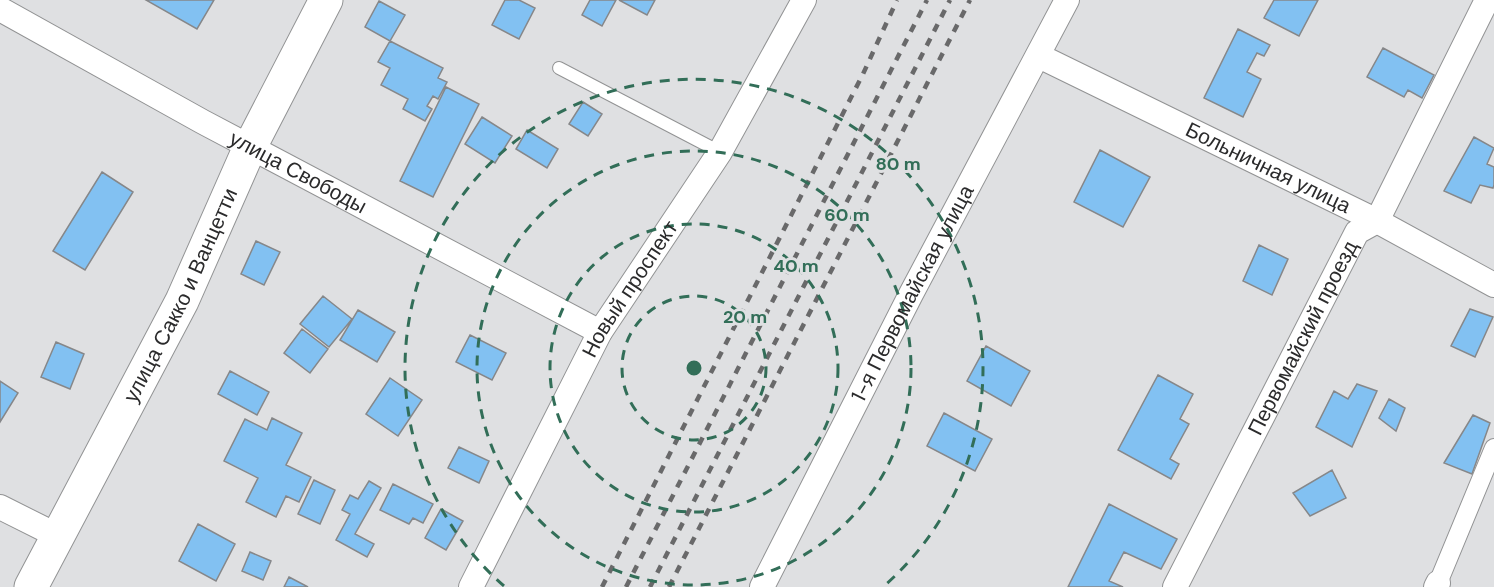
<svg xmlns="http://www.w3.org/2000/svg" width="1494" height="587" font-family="'DM Sans',sans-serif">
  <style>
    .building { fill: #82c1f2; stroke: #868789; stroke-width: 1.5 }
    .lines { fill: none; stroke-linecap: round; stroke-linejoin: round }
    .service-casing { stroke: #929394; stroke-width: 14 }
    .pedestrian-casing { stroke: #929394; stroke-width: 20 }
    .minor-casing { stroke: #929394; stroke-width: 26 }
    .secondary-casing { stroke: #929394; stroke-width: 35 }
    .service { stroke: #fff; stroke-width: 12 }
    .pedestrian { stroke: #fff; stroke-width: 18 }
    .minor { stroke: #fff; stroke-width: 24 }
    .secondary { stroke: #fff; stroke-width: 33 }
    .rail { stroke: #69696a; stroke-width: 4.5; stroke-dasharray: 8 8; stroke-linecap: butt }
    .ring { fill: none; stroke: #326e58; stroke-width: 3; stroke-dasharray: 10 8 }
    .labels { text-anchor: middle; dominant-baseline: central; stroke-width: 6; stroke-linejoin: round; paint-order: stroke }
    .street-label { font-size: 21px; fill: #2b2b2c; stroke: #dfe0e2 }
    .centre { fill: #326e58; stroke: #dfe0e2; stroke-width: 3 }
    .ring-label { font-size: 18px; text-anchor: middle; font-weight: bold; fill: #326e58; stroke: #dfe0e2; stroke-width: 6; stroke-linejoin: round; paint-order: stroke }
  </style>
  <rect width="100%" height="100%" fill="#dfe0e2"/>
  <!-- building -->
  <path class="building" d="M146,0H214L197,29Z
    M505,0H519L535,8L519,39L492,25Z
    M590,0H616L602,26L582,15Z
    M619,0H655L647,15Z
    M1274,0H1318L1299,36L1264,18Z
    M379,1L405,15L390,41L365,27Z
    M1238,29L1270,45L1264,56L1257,53L1247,72L1261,79L1243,117L1204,98Z
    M390,41L443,68L438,78L447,82L438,99L433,96L427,106L432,109L425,121L403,109L408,99L381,85L390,68L378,62Z
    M1383,48L1434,75L1422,98L1408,90L1404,97L1367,77Z
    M446,87L479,104L433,197L400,181Z
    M583,102L602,114L588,136L569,124Z
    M482,117L512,136L495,163L465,144Z
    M527,130L558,149L547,168L516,149Z
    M1474,137L1494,148L1487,164L1494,167V185L1493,188L1480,185L1471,203L1444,191Z
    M1100,150L1150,177L1123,227L1074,202Z
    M102,172L133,192L85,270L53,251Z
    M256,241L280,252L264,285L241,274Z
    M1259,245L1288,259L1272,295L1243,281Z
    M323,296L352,319L329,347L300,324Z
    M1470,309L1493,317L1475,357L1451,346Z
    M358,310L395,332L377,362L340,340Z
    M302,329L328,349L310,373L284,353Z
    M470,335L506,353L492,380L456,362Z
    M56,342L84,354L70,389L41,377Z
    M986,346L1030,371L1011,406L967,381Z
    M230,371L269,392L257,415L218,394Z
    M1158,375L1193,394L1180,419L1189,424L1170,459L1179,464L1171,479L1118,450Z
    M390,378L422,400L398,436L366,414Z
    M0,381L18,393L0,422Z
    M1357,384L1377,391L1352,447L1316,427L1334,391L1348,399Z
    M1389,399L1405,408L1396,431L1379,418Z
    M944,413L992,439L975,471L927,446Z
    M1473,415L1490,423L1472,474L1444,463Z
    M272,418L302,433L286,465L311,477L299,502L286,496L276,517L246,502L258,478L224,461L245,419L267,430Z
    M459,447L489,461L479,483L448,468Z
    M1332,470L1346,498L1310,516L1293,493Z
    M314,480L335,490L320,524L298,514Z
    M369,481L381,488L355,534L374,544L367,557L336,540L350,514L342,510L350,495L358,499Z
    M393,484L433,504L423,523L413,518L409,524L380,510Z
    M1109,504L1177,539L1161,569L1124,552L1109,581L1123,587H1068Z
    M441,509L463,521L446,550L425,538Z
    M198,524L235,544L216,581L179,561Z
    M250,552L271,561L263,580L242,571Z
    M289,577L308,587H284Z"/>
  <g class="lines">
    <defs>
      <path id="service" d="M559,68L720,152"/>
      <path id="pedestrian" d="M1438,583L1494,448"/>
      <g id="minor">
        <path id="s1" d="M0,9L203,122L600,332"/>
        <path id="s2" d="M1039,56L1377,221L1494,285"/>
        <path d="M0,507L58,536"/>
        <path id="s3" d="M471,587L600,332L720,152L804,0"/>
        <path id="s4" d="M762,587L911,294L1067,0"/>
        <path id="s5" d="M1175,587L1357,232L1377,221L1487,0"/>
        <path d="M1436,587L1438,583"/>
      </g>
      <g id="secondary">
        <path id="s6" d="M31,587L182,301L250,147L326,0"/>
      </g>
    </defs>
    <!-- service casing -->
    <use href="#service" class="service-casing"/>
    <!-- pedestrian casing -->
    <use href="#pedestrian" class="pedestrian-casing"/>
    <!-- minor casing -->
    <use href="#minor" class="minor-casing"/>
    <!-- secondary casing -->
    <use href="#secondary" class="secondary-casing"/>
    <!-- service -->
    <use href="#service" class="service"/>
    <!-- pedestrian -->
    <use href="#pedestrian" class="pedestrian"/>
    <!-- minor -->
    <use href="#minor" class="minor"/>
    <!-- secondary -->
    <use href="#secondary" class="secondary"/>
    <!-- rail -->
    <path class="rail" d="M602,587L863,74L897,0
      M626,587L927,0
      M650,587L950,0
      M669,587L970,0"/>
  </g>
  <!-- distance rings -->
  <g class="ring">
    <circle cx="694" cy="368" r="72"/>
    <circle cx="694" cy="368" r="144"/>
    <circle cx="694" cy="368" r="217"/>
    <path d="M504 586A289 289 0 1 1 884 586"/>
  </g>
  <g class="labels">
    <!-- street labels -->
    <g class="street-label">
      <text stroke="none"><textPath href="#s2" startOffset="255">Больничная улица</textPath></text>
      <text stroke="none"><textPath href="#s1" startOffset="340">улица Свободы</textPath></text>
      <text stroke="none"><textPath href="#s3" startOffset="338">Новый проспект</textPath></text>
      <text stroke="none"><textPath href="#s4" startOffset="330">1-я Первомайская улица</textPath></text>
      <text stroke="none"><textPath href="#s6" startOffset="328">улица Сакко и Ванцетти</textPath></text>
      <text stroke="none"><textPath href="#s5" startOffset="280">Первомайский проезд</textPath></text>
    </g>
  </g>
  <circle cx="694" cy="368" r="9" class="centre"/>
  <g class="ring-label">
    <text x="898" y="170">80 m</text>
    <text x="847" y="221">60 m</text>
    <text x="796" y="272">40 m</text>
    <text x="745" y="323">20 m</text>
  </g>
</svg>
